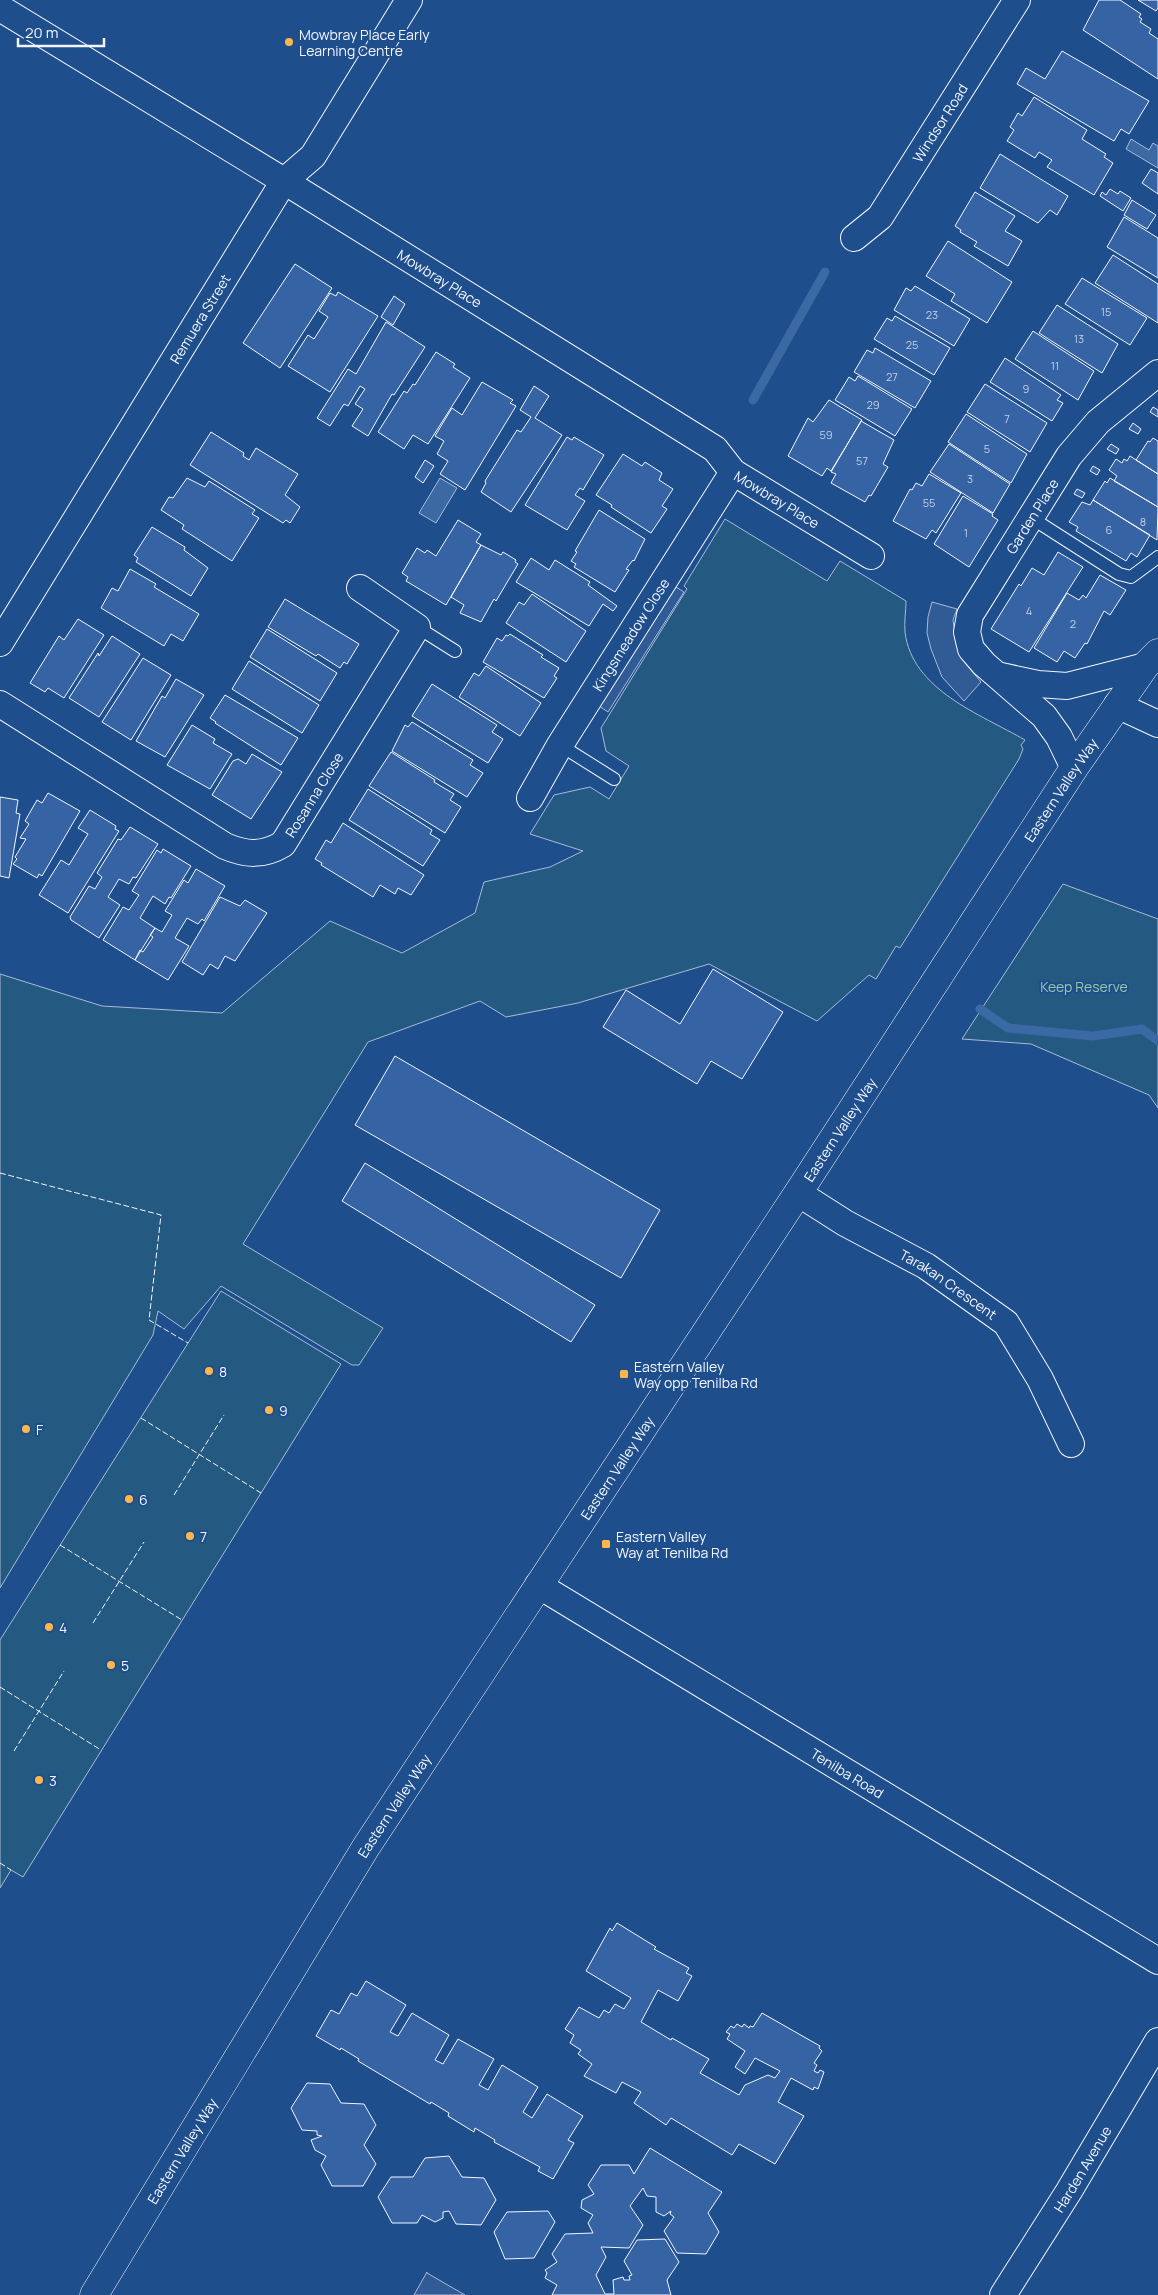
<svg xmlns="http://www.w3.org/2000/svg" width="1158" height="2295" font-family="Manrope,sans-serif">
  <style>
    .green { fill: #245a82; stroke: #a8bbd7 }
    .parking { fill: #305b95; stroke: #a8bbd7 }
    .water { fill: #3b69a3; stroke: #a8bbd7 }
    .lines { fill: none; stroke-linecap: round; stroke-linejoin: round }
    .stream { stroke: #3b69a3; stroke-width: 9 }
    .building { fill: #3563a3; stroke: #f2f6ff }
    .lane-casing { stroke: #f2f6ff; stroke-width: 14 }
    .street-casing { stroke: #f2f6ff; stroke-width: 28 }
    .primary-casing { stroke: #f2f6ff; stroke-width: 29 }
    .lane { stroke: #1f4e8c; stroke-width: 12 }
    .street { stroke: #1f4e8c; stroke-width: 26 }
    .primary { stroke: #1f4e8c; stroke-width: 28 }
    .fence { stroke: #f2f6ff; stroke-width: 1; stroke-dasharray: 6 2.5; stroke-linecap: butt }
    .poi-dot { fill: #ffb74d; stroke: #1f4e8c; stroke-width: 2 }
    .labels { text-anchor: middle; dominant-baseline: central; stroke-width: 4; stroke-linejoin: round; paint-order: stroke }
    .number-label { font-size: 11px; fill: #c3d1e8 }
    .poi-label { font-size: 14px; fill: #f2f6ff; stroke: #1f4e8c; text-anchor: start }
    .street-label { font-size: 14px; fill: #f2f6ff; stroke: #1f4e8c }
    .park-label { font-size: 14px; fill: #97c8a6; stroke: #1f4e8c }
  </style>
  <rect width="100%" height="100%" fill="#1f4e8c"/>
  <!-- green -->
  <path class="green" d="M725,519L827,581L840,561L906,601C906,611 904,622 905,632C912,690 980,714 1025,740L1021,745L1023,749L1019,759L900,948L896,946L876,979L869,975L817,1021L709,964L578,1003L506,1017L480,1001L368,1042L243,1244L383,1328L359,1365H352L221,1286L184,1329L158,1311L153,1335L0,1588V974L102,1006L222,1013L330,921L402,953L475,913L484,882L550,867L583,851L530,834L554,795L590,787L609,799L629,766L606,751L601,728L687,589L684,586Z
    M1063,884L1158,919V1108L1149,1095L1031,1044L962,1039Z
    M221,1291L341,1364L23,1877L11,1870L0,1888V1640Z"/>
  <!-- parking -->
  <path class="parking" d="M676,587L684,592L608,712L599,706Z
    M932,602L957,609L953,620L956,642L965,663L981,682L964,701L942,677L931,649L927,633L928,617Z
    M427,2272V2273L465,2295H414Z"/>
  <!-- water -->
  <path class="water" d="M1131,139L1149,150L1153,143L1158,146V168L1126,149Z
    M440,478L457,488L436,523L419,513Z"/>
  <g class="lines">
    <!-- stream -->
    <path class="stream" d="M753,400L825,272
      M980,1009L1008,1028L1093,1036L1142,1029L1158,1041"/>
  </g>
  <!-- building -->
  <path class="building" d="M1099,0H1120L1141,14L1139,17L1142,19L1140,22L1151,29L1149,33L1158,39V79L1083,30Z
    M1138,0H1158V8L1156,11Z
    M1062,51L1149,101L1129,134L1121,129L1114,141L1017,84L1026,68L1045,79Z
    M1034,97L1087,130L1082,139L1106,154L1104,157L1113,163L1094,195L1047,167L1052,160L1039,152L1035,158L1007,141L1014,130L1010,127L1018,113L1022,116Z
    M1000,154L1068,196L1057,215L1050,210L1038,223L980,188Z
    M1151,169L1158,173V194L1142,183Z
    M1110,189L1118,194L1120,191L1131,198L1123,211L1100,196L1102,192L1106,195Z
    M975,192L1015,216L1005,231L1022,241L1008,266L974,246L977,242L960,232L961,230L955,226Z
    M1132,200L1156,215L1147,229L1124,215Z
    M1124,217L1158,238V278L1107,247Z
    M948,241L1012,282L987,323L951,301L955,294L926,276Z
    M1113,255L1158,284V323L1095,283Z
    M295,264L332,288L280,368L243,343Z
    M1082,278L1147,318L1130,345L1065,304Z
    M915,286L970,319L954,346L894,310L906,288L911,291Z
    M338,292L378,316L330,392L288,366L308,335L314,339L328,317L319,311L330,293L336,296Z
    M394,296L405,304L393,325L381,317Z
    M1057,305L1118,344L1102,373L1039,333Z
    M895,316L950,348L934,375L874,339L887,318L892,321Z
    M386,322L425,347L394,395L392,394L368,436L352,426L363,409L355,404L365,389L360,386L348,406L344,404L330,426L317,418L348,369L356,374Z
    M1033,331L1094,371L1078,400L1015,359Z
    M875,348L931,381L915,408L854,372L867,350L873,353Z
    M436,352L455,364L453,367L470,378L428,444L413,435L404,449L378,432L404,391L407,393L413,384L415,385Z
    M1005,358L1061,395L1057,400L1063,403L1052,421L990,382Z
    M858,376L912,409L895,436L835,400L849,377L855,381Z
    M482,382L513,400L510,403L516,406L465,490L440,474L448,461L437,454L444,441L435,436L452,408L462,415Z
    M985,384L1047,423L1030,452L967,412Z
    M534,386L549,396L535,418L562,435L511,512L481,492L486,483L485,481L517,430L521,432L531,417L520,410Z
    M829,400L862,420L831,471L827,468L822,476L788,456L808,418L813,422Z
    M1153,407L1158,410V417L1150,412Z
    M966,414L1027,454L1011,483L948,442Z
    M861,421L894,440L883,464L888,467L871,496L869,495L865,502L831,483L836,474L831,472Z
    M1133,423L1141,429L1138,434L1129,429Z
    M211,432L244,453L243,456L249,460L256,448L298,474L285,495L300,507L290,523L286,520L283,523L190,465Z
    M567,437L572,440L574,437L604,455L583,490L580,488L575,495L585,501L567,530L525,505Z
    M1153,438L1158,441V474L1136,460L1148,441L1150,442Z
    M949,444L1010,484L993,513L930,472Z
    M1111,444L1119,449L1116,454L1107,449Z
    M623,454L642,466L645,462L662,473L659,480L673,489L662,506L667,509L651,533L611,507L612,505L596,495Z
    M1130,456L1158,474V507L1114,481L1117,476L1109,470L1116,459L1122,463L1124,459L1127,461Z
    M425,460L434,466L423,483L415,477Z
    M1093,466L1100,470L1097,475L1090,471Z
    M929,474L961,493L936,533L932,530L926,539L893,521L910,489L912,490L916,483L922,486Z
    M187,478L205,487L209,481L255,510L252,514L259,518L232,561L182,529L184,525L161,510L169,497L173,498Z
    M1110,478L1158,507L1157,540L1093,500L1105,481L1107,483Z
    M1077,489L1085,493L1082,498L1074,494Z
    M963,496L993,514L992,516L998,520L969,567L934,544Z
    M1093,500L1150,535L1137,557L1131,553L1126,561L1076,531L1078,527L1069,522L1082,502L1090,505Z
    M599,510L645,539L634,561L633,560L626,569L629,570L615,592L574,567L576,564L571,561L577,552L575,551Z
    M458,520L481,534L476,542L481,545L446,605L406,581L408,577L402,573L417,548L425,553L427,550L436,556Z
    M152,527L185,547L184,550L208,568L191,596L136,562L138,558L134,555Z
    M481,545L501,555L503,552L516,560L515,562L518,564L496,601L494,599L481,622L460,613L464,605L451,597Z
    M1058,552L1083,567L1029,652L991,629L1019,584L1021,586L1032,568L1044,575Z
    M531,558L549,570L555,560L590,582L588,585L617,606L613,611L603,604L589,626L516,582Z
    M130,569L156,584L154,587L199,614L183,641L171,634L164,646L101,608L112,588L118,591Z
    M1100,575L1126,590L1110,615L1104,611L1087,644L1085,643L1075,658L1064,651L1057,662L1034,648L1067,593L1079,600L1083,595L1086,598Z
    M532,594L586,631L566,662L506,623L519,602L524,605Z
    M285,599L359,644L347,664L344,662L340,668L318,654L316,656L268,627Z
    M78,619L104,635L64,698L48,688L45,692L30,683L59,636L64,640Z
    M267,629L337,673L320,701L250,657Z
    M510,634L543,655L541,657L559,668L554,676L557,678L544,698L483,662L497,638L502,641L506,635L508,636Z
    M112,636L140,654L99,717L69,698L98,653L99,656Z
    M143,658L171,675L131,740L102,722Z
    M249,661L319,705L302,733L232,689Z
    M486,666L541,703L520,736L459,697L474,673L479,676Z
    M176,679L204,695L165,757L136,741L162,696L165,698Z
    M432,684L497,725L492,732L503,739L488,763L412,716Z
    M225,695L298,738L281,765L215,723L216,722L210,718Z
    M412,722L473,760L470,765L483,773L467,797L392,751L405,725L408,727Z
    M192,725L215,739L213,743L232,754L210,789L167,765Z
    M391,752L435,780L434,782L454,794L450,800L461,807L445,833L369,786Z
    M252,754L282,772L251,819L212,795L233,761L238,759L246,764Z
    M368,789L432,830L430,834L440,840L423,866L349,820Z
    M48,793L80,811L42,876L39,874L37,878L13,864L17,859L15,857L26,839L20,838L29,824L25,821L37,800L42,803Z
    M0,797L18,800L16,813L20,814L9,878L0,876Z
    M90,810L116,826L115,829L119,831L68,913L39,895L61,860L69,865L88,834L78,828Z
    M343,823L424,875L411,895L398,888L395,894L380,885L373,897L321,865L322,863L315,859L326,840L331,843Z
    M130,827L158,844L136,878L133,877L129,884L119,879L108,897L120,905L99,938L71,920L70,917L89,886L95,889L102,877L97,873L118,839L121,840Z
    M163,849L191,866L171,898L169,897L165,904L153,896L140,918L155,928L135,960L103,940L123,907L129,910L139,895L132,891L157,850L161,853Z
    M196,869L225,886L204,921L202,919L198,924L187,918L175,938L189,946L168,980L135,960L140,950L143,952L153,937L150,935L155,928L162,932L172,915L165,911L184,880L188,883Z
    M220,897L240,906L245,900L267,913L235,961L225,956L218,969L210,964L203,975L182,962Z
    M713,969L783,1012L742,1079L711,1061L697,1084L603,1027L626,990L680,1024Z
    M395,1056L660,1210L621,1278L355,1125Z
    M365,1163L595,1305L571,1342L342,1201Z
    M617,1923L656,1947L654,1949L689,1968L686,1973L692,1976L678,2001L658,1990L641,2022L671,2040L672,2038L709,2059L700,2073L739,2095L745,2085L768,2075L775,2078L780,2071L755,2058L745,2074L735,2067L745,2051L727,2039L730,2034L726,2032L731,2026L734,2028L737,2024L742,2027L744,2024L749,2028L750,2026L753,2027L762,2013L820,2046L819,2048L822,2051L814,2063L817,2065L814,2071L818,2073L820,2070L824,2072L818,2089L814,2087L813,2090L791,2078L778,2102L804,2116L775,2164L739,2144L732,2155L671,2118L666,2125L634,2103L641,2092L622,2082L616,2093L584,2076L592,2064L578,2054L581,2050L570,2043L574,2035L565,2029L579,2007L599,2018L604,2010L609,2013L615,2004L624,2009L631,1998L586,1971L610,1928L612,1931Z
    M366,1981L406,2005L390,2032L398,2036L412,2013L449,2035L435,2060L443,2064L458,2039L494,2059L479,2085L488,2090L502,2065L538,2087L523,2112L532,2118L547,2094L583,2116L568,2140L574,2143L553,2179L538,2171L540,2167L494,2142L495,2140L475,2128L474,2132L448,2116L449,2113L431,2102L430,2104L358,2061L359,2059L341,2048L340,2050L316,2036L331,2010L339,2014L351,1993L357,1996Z
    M307,2083L330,2084L341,2103L364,2104L376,2125L364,2145L376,2164L363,2186H332L321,2165L326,2156L315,2150L311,2140L322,2136L317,2135V2131L302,2130L291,2108Z
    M650,2148L722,2192L708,2213L719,2232L706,2254L677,2253L664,2231L674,2217L670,2214L671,2211L664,2216L656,2212V2197L647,2196L643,2188L630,2206L643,2225L629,2248L601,2247L606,2257L596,2275L605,2294H614L613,2280L623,2277L624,2280H630L629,2276L632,2275L624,2261L637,2240L665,2239L679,2262L667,2280L671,2295H552L557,2285L545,2278L547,2273L545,2270L557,2262L552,2254L565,2234L593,2233L588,2223L593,2215L581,2208L582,2200L594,2194L588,2185L601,2165H629L634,2174Z
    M449,2156L462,2177L484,2178L496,2200L481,2225L456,2224L449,2211L443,2212V2218L435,2222L422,2215L417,2223H392L378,2197L391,2177H413L425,2158Z
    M548,2211L555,2222L534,2258L505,2259L494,2232L507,2212Z"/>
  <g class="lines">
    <defs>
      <path id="lane" d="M1030,517L1119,574L1131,577L1158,557
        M417,627L455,651
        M560,745L614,779"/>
      <g id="street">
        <path id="s1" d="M0,8L284,181L715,449L733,472L871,556"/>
        <path id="s2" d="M854,238L880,217L1017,0"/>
        <path id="s3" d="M0,643L284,181L313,156L409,0"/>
        <path d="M1001,676L1038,684L1067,686L1145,666"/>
        <path id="s4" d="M0,704L225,846C246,855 263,856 283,844L417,627L360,588"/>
        <path d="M1117,705L1158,724"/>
        <path id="s5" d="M1074,768L1059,737L1044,716L984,664L971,649L967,632L970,615L1069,456L1098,422L1158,373"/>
        <path id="s6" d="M530,798L560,745L733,472"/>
        <path id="s7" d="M798,1193L845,1223L926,1266L1006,1323L1040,1379L1071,1444"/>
        <path id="s8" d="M538,1585L1158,1961"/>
        <path id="s9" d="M1003,2295L1069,2191L1158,2041"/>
      </g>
      <g id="primary">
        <path id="s10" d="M94,2295L366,1847L798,1193L1074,768L1145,666L1158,653"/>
      </g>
    </defs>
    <!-- lane casing -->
    <use href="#lane" class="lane-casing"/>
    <!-- street casing -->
    <use href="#street" class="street-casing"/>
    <!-- primary casing -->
    <use href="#primary" class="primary-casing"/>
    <!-- lane -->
    <use href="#lane" class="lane"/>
    <!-- street -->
    <use href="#street" class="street"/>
    <!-- primary -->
    <use href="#primary" class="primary"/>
    <!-- fence -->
    <path class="fence" d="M0,1173L161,1215L149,1320L188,1343
      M141,1418L261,1493
      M174,1495L224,1415
      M60,1545L182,1620
      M93,1623L144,1542
      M0,1687L101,1750
      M14,1751L64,1671
      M0,1863L11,1870"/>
  </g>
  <!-- markers -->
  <g class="poi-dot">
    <circle cx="289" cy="42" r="5"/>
    <circle cx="209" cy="1371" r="5"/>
    <rect x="619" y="1369" width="10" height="10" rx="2.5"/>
    <circle cx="269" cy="1410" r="5"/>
    <circle cx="26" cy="1429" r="5"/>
    <circle cx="129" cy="1499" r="5"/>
    <circle cx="190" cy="1536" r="5"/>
    <rect x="601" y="1539" width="10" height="10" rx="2.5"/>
    <circle cx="49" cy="1627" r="5"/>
    <circle cx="111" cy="1665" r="5"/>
    <circle cx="39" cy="1780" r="5"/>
  </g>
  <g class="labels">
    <!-- number labels -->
    <g class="number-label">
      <text x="1106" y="311">15</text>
      <text x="932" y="314">23</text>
      <text x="1079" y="338">13</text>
      <text x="912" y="344">25</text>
      <text x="1055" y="365">11</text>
      <text x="892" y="376">27</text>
      <text x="1026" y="388">9</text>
      <text x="873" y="404">29</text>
      <text x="1007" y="418">7</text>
      <text x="826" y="434">59</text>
      <text x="987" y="448">5</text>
      <text x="862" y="460">57</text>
      <text x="970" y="478">3</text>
      <text x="929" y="502">55</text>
      <text x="1143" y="521">8</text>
      <text x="1109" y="529">6</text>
      <text x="966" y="532">1</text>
      <text x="1029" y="610">4</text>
      <text x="1073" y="623">2</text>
    </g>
    <!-- poi labels -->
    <g class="poi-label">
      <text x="299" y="34">Mowbray Place Early<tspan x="299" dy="16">Learning Centre</tspan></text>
      <text x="634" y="1366">Eastern Valley<tspan x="634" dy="16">Way opp Tenilba Rd</tspan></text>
      <text x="219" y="1371">8</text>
      <text x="279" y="1410">9</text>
      <text x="36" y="1429">F</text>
      <text x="139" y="1499">6</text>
      <text x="200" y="1536">7</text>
      <text x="616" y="1536">Eastern Valley<tspan x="616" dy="16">Way at Tenilba Rd</tspan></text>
      <text x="59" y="1627">4</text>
      <text x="121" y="1665">5</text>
      <text x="49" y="1780">3</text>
    </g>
    <!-- street labels -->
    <g class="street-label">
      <text stroke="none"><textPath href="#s2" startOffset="145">Windsor Road</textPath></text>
      <text stroke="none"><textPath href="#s1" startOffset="516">Mowbray Place</textPath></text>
      <text stroke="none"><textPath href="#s3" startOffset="381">Remuera Street</textPath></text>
      <text stroke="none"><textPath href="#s1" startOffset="921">Mowbray Place</textPath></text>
      <text stroke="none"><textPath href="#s5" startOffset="311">Garden Place</textPath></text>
      <text stroke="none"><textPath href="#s6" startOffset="192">Kingsmeadow Close</textPath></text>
      <text stroke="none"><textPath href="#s10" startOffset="1789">Eastern Valley Way</textPath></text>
      <text stroke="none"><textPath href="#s4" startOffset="385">Rosanna Close</textPath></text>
      <text stroke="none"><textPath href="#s10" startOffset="1384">Eastern Valley Way</textPath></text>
      <text stroke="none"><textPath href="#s7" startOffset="176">Tarakan Crescent</textPath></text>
      <text stroke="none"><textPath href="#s10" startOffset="979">Eastern Valley Way</textPath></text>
      <text stroke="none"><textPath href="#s8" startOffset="362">Tenilba Road</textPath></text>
      <text stroke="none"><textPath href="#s10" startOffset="574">Eastern Valley Way</textPath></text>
      <text stroke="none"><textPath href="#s10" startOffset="169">Eastern Valley Way</textPath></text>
      <text stroke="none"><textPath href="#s9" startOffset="149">Harden Avenue</textPath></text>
    </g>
    <!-- park labels -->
    <g class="park-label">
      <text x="1084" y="986">Keep Reserve</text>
    </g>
  </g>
  <!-- scale -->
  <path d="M18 38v8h86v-8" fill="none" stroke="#f2f6ff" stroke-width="2.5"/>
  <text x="25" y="38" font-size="15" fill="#f2f6ff" stroke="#1f4e8c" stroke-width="4" paint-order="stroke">20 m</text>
</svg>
